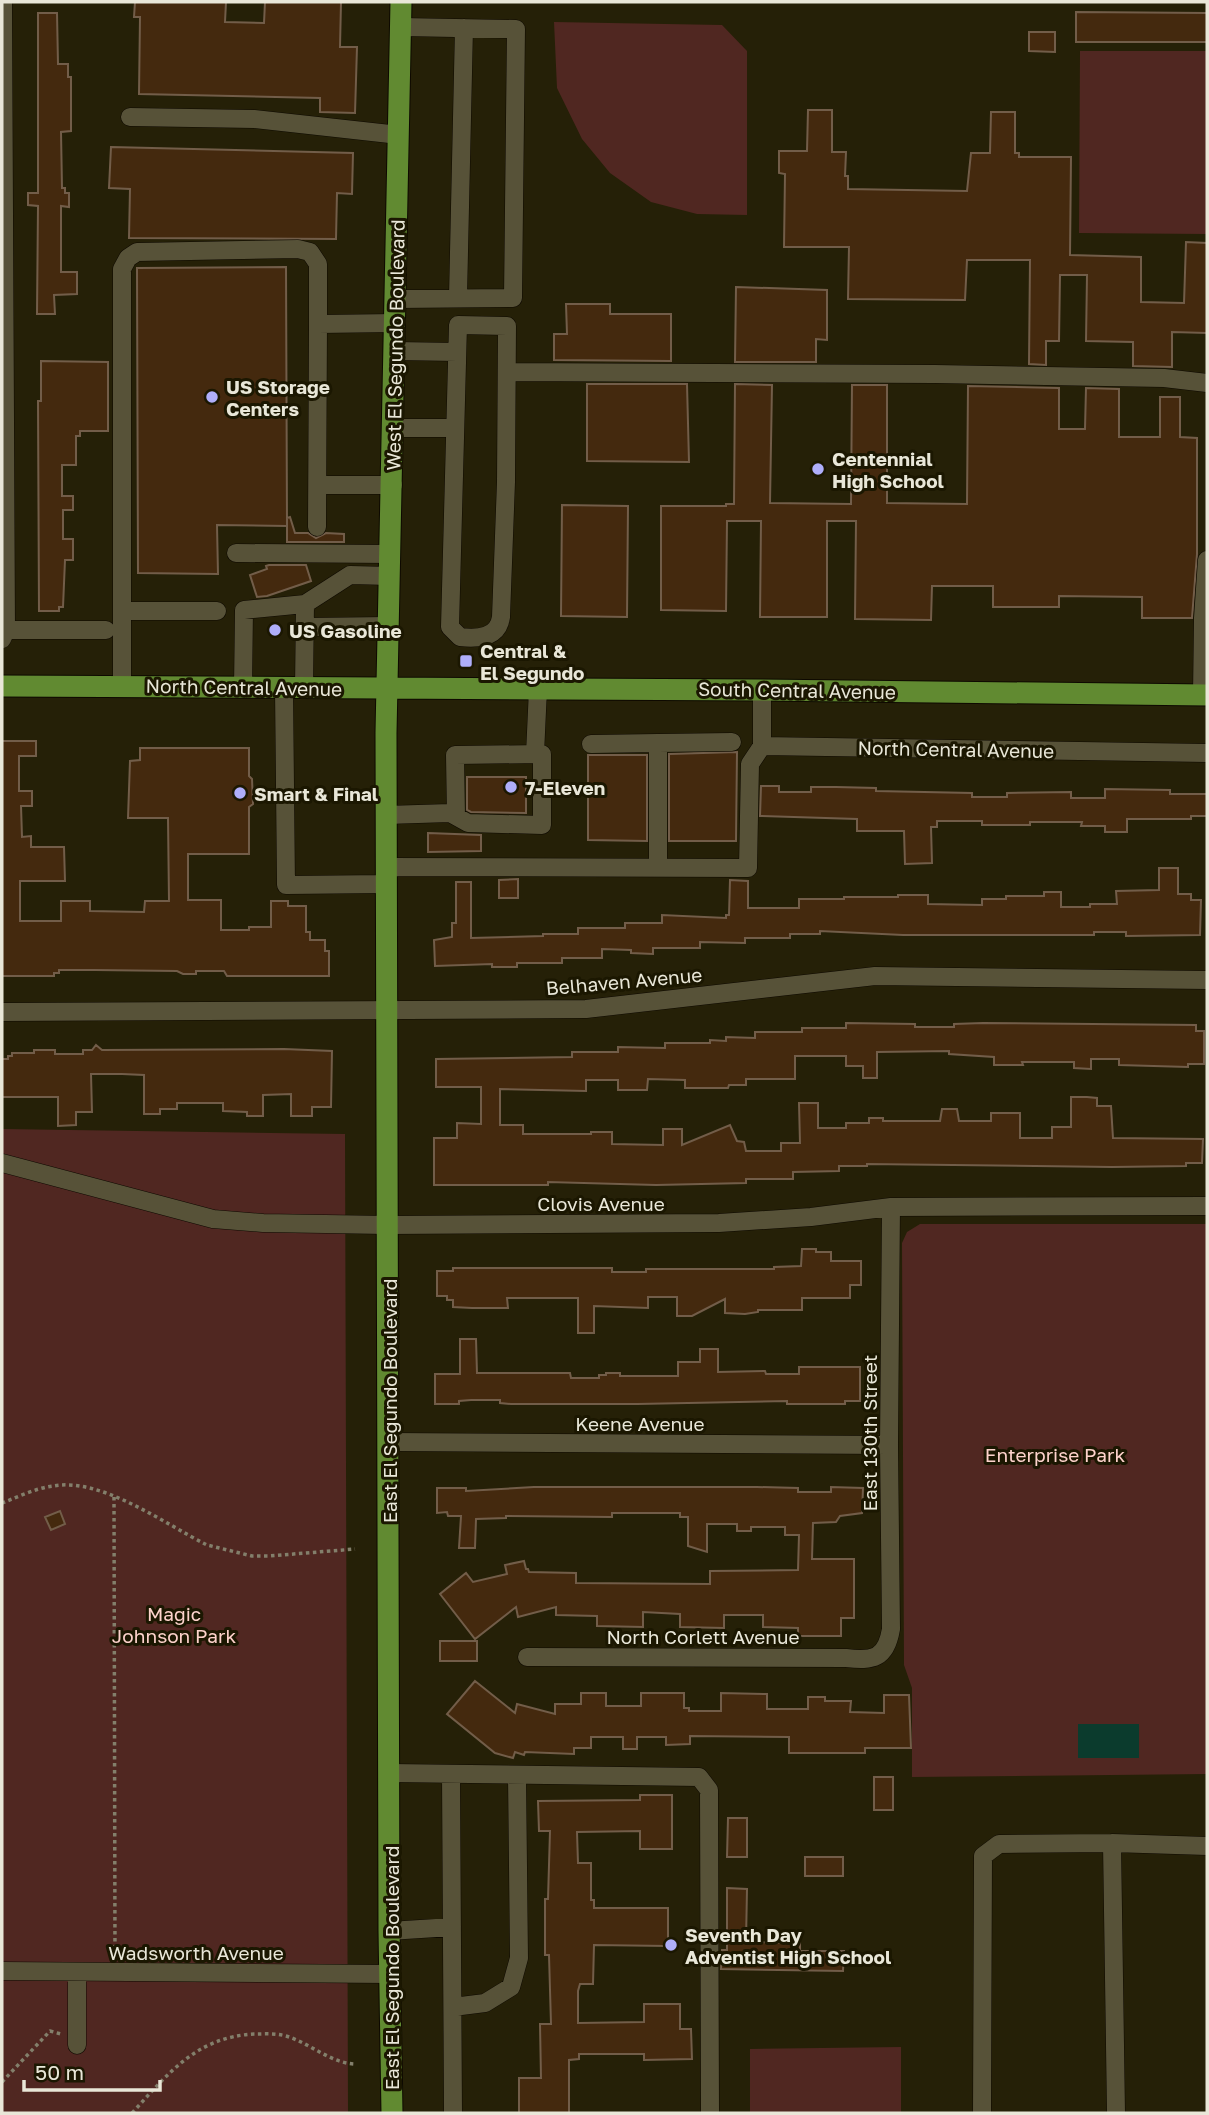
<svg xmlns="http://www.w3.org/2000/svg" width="1209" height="2115" font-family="'Golos Text',sans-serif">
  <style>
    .green { fill: #502721 }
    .water { fill: #0b3b2d }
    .building { fill: #44290e; stroke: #725d49; stroke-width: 2 }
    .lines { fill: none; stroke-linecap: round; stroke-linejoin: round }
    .minor-casing { stroke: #0e0900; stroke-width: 19 }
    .major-casing { stroke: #0e0900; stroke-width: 23 }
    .path { stroke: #837f6b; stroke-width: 3.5; stroke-dasharray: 3.5 3.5; stroke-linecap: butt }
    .minor { stroke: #575238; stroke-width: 18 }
    .major { stroke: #618a31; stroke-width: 21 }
    .poi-dot { fill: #afaefa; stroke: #1b1701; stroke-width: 2.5 }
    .labels { text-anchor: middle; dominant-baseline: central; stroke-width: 6; stroke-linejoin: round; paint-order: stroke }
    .street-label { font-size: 19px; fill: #e9e7d8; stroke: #1b1701 }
    .poi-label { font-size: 19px; font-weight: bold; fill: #e9e7d8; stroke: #1b1701; text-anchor: start }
    .park-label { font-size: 19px; fill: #fed3cc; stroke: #1b1701 }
  </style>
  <rect width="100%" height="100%" fill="#252007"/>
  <!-- green -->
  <path class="green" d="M554,22L722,25L747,51V215L697,214L651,202L610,173L582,139L557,88Z
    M1080,51H1207V234L1079,233Z
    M2,1129L345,1134L348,2113H2Z
    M920,1224H1207V1774L912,1777V1688L904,1665L902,1243L907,1232Z
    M901,2047V2113H750V2049Z"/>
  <!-- water -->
  <path class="water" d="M1078,1724H1139V1758H1078Z"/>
  <!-- building -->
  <path class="building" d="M135,2H226L225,22L264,23L265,2H341L340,47H357L355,113L320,112V98L139,94L140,17H134Z
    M1076,12L1207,13V42H1076Z
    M38,13H57L58,64H68V77H71V131L61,132L62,188H65V193H69V207L61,206V272H77V294L54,295L55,314H37L38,206L28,205V193H38Z
    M1029,32H1055V52L1029,51Z
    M808,110H832V152H846L845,176H848V189L967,191L971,153H990L991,112H1015V153H1019V157H1071L1070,255L1141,257V302L1184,303L1186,242L1207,243V333L1172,332V367L1133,366V342L1086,341L1087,275H1060L1059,341H1046V365L1029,364L1030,260H967L965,300L848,299L849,247H784L785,174L779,173V151H807Z
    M111,147L353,153L352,194L337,193L336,239L129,238L130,189L109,188Z
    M286,267L287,526L217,525L218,574L138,573L137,268Z
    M736,287L827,290V340L816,339V362H735Z
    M566,304H610V314H671V361L554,360V334H567Z
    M41,361L108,362V431H80V436H76V465H62V496H73V510H63V539H73V560H65L63,607H59V611H39L38,401H41Z
    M587,384H687L689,462L587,461Z
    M735,384L772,385L770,503L851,504L852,385H887V503L967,504L968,386L1059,388V429H1085L1086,388L1119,389V437H1160V397H1180V437L1197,438V554L1192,618H1142V597L1059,596V607H993V586H932L931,620L855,619L856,521H827V617H760L761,521H727L726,611L661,610V506H726V504H734Z
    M562,505L628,506L627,617L561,616Z
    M290,517L295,533H308L316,538L326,533L344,534V542H287V518Z
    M269,565H306L311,581L267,596L257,597L250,575L267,569L266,566Z
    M2,741H36V756H19V791H32V806H21L22,837L31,836V847H64L65,881H20V921H61V901H90V911L144,912L145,901H169L168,818H128L130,761L140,760V748H249V776L252,779L253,804L249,807V854H188V900H221V930H249V927H271V901H288V906H306V932H310V940H325V951H329V976H227L224,971H196V974H183L177,971L95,970H59V973H54V976H2Z
    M737,752L736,841H669V754Z
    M588,755H647V841L588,840Z
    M467,777H526V813L471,812L467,810Z
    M761,786H779V792H811V787H836L876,788V791L972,793V797H1007V793L1071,792V798H1105V789L1170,790V794H1207V816H1191V819H1127V832H1105V826H1081L1082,822H1030V825H982V821H937V827H931L932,863L905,864L904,831H857V819L760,816Z
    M428,833L481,835V851L428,852Z
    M1159,868H1178V894H1191V900H1201L1200,935L1126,936V932H1094V935H903L820,931V934H790V938H745V943L700,942V948H653V954L631,953V950L602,949V958H562V963H517V967H492V964L435,966L434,940L452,937V923H456V882H471V938L543,936V934H578V928H625V923H662V915L726,918V915H729L730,880L748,881V908H799V899H844V897H898V895H928V904L982,905V899H1006V896H1044V892H1061V907H1090V904H1117L1116,891L1159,890Z
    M518,879V898H499V880Z
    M846,1023L915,1024V1027H954V1024L983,1023L1196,1025V1031H1204V1064H1188V1067L1119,1065V1059H1091V1069L1074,1068V1062H1022L1023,1065H994V1057L949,1054V1051L877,1052V1078H863V1066H846V1056H795V1079H746V1085H729L728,1088H685V1080L648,1079L647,1090H618V1080H586V1091L500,1089V1125H523V1134H591V1132H612V1144L663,1145V1129H682V1145L730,1125L737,1141L744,1142L746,1151H781V1143H800L799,1103H818V1128H846V1123H869V1118H883V1121H940L942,1109H957L959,1121H991V1113H1020V1138H1052V1127H1071V1097H1087L1097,1098V1106H1111L1113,1138L1203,1139L1202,1163H1186V1166L1112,1167L867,1164V1166H839V1171L793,1172V1179H746V1183L656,1185L548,1182V1185H434V1138H457V1123L481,1124V1087H436V1059L572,1057V1052H618V1047L665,1048V1043H710V1040L726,1041V1037L755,1038V1032H802V1028H846Z
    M96,1045L102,1050L284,1049L332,1051L331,1107H312V1116H291V1094L263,1095V1116H247V1112L223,1111V1103H177V1109H160V1114H144V1075L122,1074H91L92,1112H76V1125L58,1126V1097H2V1059H8V1056H12V1053H34V1050H55V1054H83V1050H92Z
    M802,1249H816V1252H831V1261H861V1285H850V1298H802V1310H758V1312L745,1314L725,1313V1299L692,1316H677V1297H648V1308L594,1306V1333H578V1298H507L508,1308H472L453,1307V1300H447V1296H437V1271H453V1268H612V1272H646V1269H774V1267L801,1266Z
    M460,1339H476L477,1373H570L571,1378H599V1375H606V1373H620V1376H678V1362H700V1349H718V1372L765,1371L766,1374H799V1367H860V1401H845V1404H787V1401L637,1404H511L500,1403V1400H471L459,1401V1404H435V1374H460Z
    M534,1487H757L798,1488V1492H831V1487L863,1488L862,1513L840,1516L836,1522L813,1523L812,1559H854V1618H841V1636H798V1628L763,1627V1615H724V1628L680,1627V1614L643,1612V1627L597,1626V1616L556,1615V1607L518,1617L516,1607L475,1639L440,1594L466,1573L473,1582L507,1574L505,1565L524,1561L526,1569H528L529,1572L576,1573V1583L710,1584V1571L798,1570L799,1535H785V1527H751V1531H737V1524H707V1552L688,1546V1517H680V1513H612V1517L506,1516V1518L476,1519L475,1548H459L461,1516H448L447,1512L437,1513V1488H466V1491Z
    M60,1511L65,1524L51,1530L45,1517Z
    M440,1641H477V1661H440Z
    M475,1681L515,1713L517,1704L555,1714V1704H581V1693H606V1706H641V1693H684V1708H689V1711H721V1693L767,1694V1709H808V1697H825V1701H851L850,1712L884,1713V1695H909L911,1748H865V1753H789V1737L690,1736V1744L666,1745V1737H637V1749H623V1737H591V1748H574V1754L525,1752L524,1755L515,1752L513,1758L495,1753L447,1714Z
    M874,1777H893V1810H874Z
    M640,1795H672V1849H640V1831L577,1832L578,1863H591V1900H594V1908H668V1946L594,1945L593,1984H580L578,1991V2023L644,2022V2004H680V2029H691L692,2059L644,2060V2054H579V2059L569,2060V2113H519V2078H541L540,2024H551L549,1955H545V1899H548L550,1831H539L538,1801L640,1800Z
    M728,1818H747V1857H727Z
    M805,1857H843V1876H805Z
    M727,1888L747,1889L746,1942L800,1943V1951H844L843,1971L721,1969L722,1950H727Z"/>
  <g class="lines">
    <defs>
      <path id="minor" d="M130,117L254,119L399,135
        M458,297L464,28
        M396,299L513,298L516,29L401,27
        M458,325L507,326L506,482L501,617C498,638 478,639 460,637L450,627Z
        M395,351L457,352
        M507,372L935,374L1164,378L1207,383
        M394,428H455
        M318,485H393
        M317,527L318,324
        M236,553L391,554
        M122,611H217
        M305,627L388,626
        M2,630H106
        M2,639L6,630L3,2
        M122,686V269L128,258L137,252L298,249L310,252L318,264V324L396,323
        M243,688L244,610L305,604L350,575L390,576
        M284,688L286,885L386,884
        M304,688L305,604
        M762,690V746L1207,753
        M1202,695L1203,618L1207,560
        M658,743L732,742
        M591,744L658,743V868
        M535,754L538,689
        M386,815L450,813L468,823L542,825V754L455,755L456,816
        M386,867L748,868L750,764L762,746
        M2,1012L586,1009L875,976L1207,980
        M2,1163L213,1219L263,1223L387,1225L719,1223L811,1217L891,1207L1207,1206
        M390,1442L889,1445
        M527,1657L846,1658C873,1661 886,1659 891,1629L889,1445L891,1207
        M390,1773L699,1777L709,1790L710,2113
        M451,1774L453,2113
        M1112,1843L1116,2113
        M389,1931L452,1927
        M2,1971L390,1974
        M77,1972V2045
        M453,2007L485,2003L511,1987L519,1958L517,1775
        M982,2113L983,1856L999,1844L1112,1843L1207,1846"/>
      <path id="major" d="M2,686L762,690L1207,695
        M392,2113L389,1931L386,733L401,2"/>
    </defs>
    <!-- minor casing -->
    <use href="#minor" class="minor-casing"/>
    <!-- major casing -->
    <use href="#major" class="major-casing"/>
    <!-- path -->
    <path class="path" d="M114,1497L115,1957
      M2,1503C18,1497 36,1488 53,1486C101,1477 165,1524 207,1545L252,1556H269L355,1549
      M2,2082L50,2031L61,2034
      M132,2113C168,2074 196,2037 254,2034C264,2034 275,2033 286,2036C310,2043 330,2063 355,2064"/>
    <!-- minor -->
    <use href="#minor" class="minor"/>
    <!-- major -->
    <use href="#major" class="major"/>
  </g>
  <!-- markers -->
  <g class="poi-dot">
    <circle cx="212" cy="397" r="7"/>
    <circle cx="818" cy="469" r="7"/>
    <circle cx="275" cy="630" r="7"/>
    <rect x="459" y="654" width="14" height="14" rx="3.5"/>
    <circle cx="511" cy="787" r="7"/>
    <circle cx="240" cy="793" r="7"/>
    <circle cx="671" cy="1945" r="7"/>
  </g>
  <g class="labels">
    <!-- street labels -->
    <g class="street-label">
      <text transform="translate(395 345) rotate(-89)">West El Segundo Boulevard</text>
      <text transform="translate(244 687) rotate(1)">North Central Avenue</text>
      <text transform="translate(797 690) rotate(1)">South Central Avenue</text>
      <text transform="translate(956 749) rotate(1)">North Central Avenue</text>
      <text transform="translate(624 981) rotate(-5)">Belhaven Avenue</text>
      <text x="601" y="1203">Clovis Avenue</text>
      <text transform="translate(389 1401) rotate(-90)">East El Segundo Boulevard</text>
      <text x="640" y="1423">Keene Avenue</text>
      <text transform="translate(869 1433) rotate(-90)">East 130th Street</text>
      <text x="703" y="1636">North Corlett Avenue</text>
      <text x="196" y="1952">Wadsworth Avenue</text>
      <text transform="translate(391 1968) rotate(-90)">East El Segundo Boulevard</text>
    </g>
    <!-- poi labels -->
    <g class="poi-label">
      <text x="226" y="386">US Storage<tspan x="226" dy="22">Centers</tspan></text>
      <text x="832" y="458">Centennial<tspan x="832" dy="22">High School</tspan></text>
      <text x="289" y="630">US Gasoline</text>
      <text x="480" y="650">Central &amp;<tspan x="480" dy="22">El Segundo</tspan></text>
      <text x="525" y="787">7-Eleven</text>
      <text x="254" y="793">Smart &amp; Final</text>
      <text x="685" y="1934">Seventh Day<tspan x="685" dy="22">Adventist High School</tspan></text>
    </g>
    <!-- park labels -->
    <g class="park-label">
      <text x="1055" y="1454">Enterprise Park</text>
      <text x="174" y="1613">Magic<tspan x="174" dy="22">Johnson Park</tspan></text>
    </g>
  </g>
  <!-- border -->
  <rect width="1209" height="2115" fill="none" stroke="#e9e7d8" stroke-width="7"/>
  <!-- scale -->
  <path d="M24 2080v10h136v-10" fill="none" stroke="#e9e7d8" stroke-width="3.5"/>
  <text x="35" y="2080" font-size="21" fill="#e9e7d8" stroke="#1b1701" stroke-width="5" paint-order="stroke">50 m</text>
</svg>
